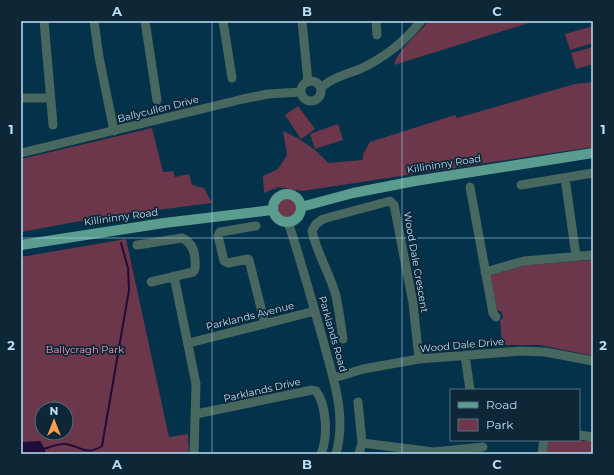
<svg xmlns="http://www.w3.org/2000/svg" width="614" height="475" font-family="Montserrat,sans-serif">
  <style>
    .green { fill: #6c374a; fill-rule: evenodd }
    .water { fill: #210d3c }
    .lines { fill: none; stroke-linecap: round; stroke-linejoin: round }
    .stream { stroke: #210d3c; stroke-width: 2 }
    .minor { stroke: #47675f; stroke-width: 9 }
    .major { stroke: #5a9d8f; stroke-width: 10 }
    .grid { fill: none; stroke: #badffa; stroke-width: 1; stroke-opacity: 0.55 }
    .labels { text-anchor: middle; dominant-baseline: central; stroke-width: 3.5; stroke-linejoin: round; paint-order: stroke }
    .street-label { font-size: 10px; fill: #badffa; stroke: #0e2737 }
    .park-label { font-size: 10px; fill: #fa9ebc; stroke: #0e2737 }
    .neatline { fill: none; stroke: #badffa; stroke-width: 1.5 }
    .grid-label { font-size: 13px; text-anchor: middle; font-weight: bold; fill: #badffa }
  </style>
  <rect width="100%" height="100%" fill="#04324b"/>
  <!-- green -->
  <path class="green" d="M428,21H535L394,65C399,48 418,35 428,21Z
    M593,26V43L570,50L565,34Z
    M593,47V64L576,69L571,53Z
    M593,82V147L302,191L278,187L264,193L263,176L278,169L287,155L283,131C301,139 315,148 328,163L363,160V154L370,142L455,115L457,118L575,84Z
    M298,106L315,129L301,139L285,115Z
    M338,124L343,140L315,149L310,134Z
    M152,128L163,172L173,171L175,177L189,174L192,185L204,188L212,203L102,217L21,232V159Z
    M277 208a10 10 0 1 1 20 0a10 10 0 1 1-20 0Z
    M126,239L169,437L188,434L189,454H21V257ZM42,409H66V433H42Z
    M593,260V356L540,345H502L500,320L503,318L502,312L497,310L490,275L527,265Z
    M549,440L593,441V454H546Z"/>
  <!-- water -->
  <path class="water" d="M40,441L45,449V454H21V442Z"/>
  <g class="lines">
    <!-- stream -->
    <path class="stream" d="M44,449C50,447 60,443 66,444C82,447 86,456 102,446L129,290L128,268L121,243"/>
    <!-- minor -->
    <path class="minor" d="M44,21L53,125
      M94,21L99,57L114,131
      M145,21L157,100
      M223,21L232,78
      M302,21L308,82
      M376,21L377,35
      M301 91a10 10 0 1 1 20 0a10 10 0 1 1-20 0Z
      M321,88C331,78 347,74 360,69C384,58 405,41 421,21
      M21,98H50
      M21,153L243,99L268,94L301,92
      M565,178L576,256
      M521,185L593,173
      M470,187L493,313L496,317
      M288,222C301,261 312,301 323,340C333,379 347,414 336,454
      M256,226L220,232L218,236L224,261L228,263L248,259L249,260L265,324
      M137,245L182,238C194,243 196,257 195,269L193,272L151,282
      M485,272L524,261L593,255
      M174,276L196,384L194,454
      M343,339C341,325 339,310 336,296C330,273 317,254 312,231L316,224L323,219L390,201L394,205L413,303L419,359
      M189,343L315,311
      M465,355L470,390
      M334,378L363,369L419,359L521,351L545,352L593,361
      M358,402L362,443L359,454
      M196,414L312,390L316,391C327,406 328,437 321,454
      M579,435L593,437
      M362,443L434,452L483,447
      M542,454L544,440"/>
    <!-- major -->
    <path class="major" d="M273 208a14 14 0 1 1 28 0a14 14 0 1 1-28 0Z
      M301,207L353,193L415,181L593,153
      M21,245L164,223L272,210"/>
  </g>
  <!-- grid -->
  <path class="grid" d="M212,21V454M402,21V454M21,238H593"/>
  <g class="labels">
    <!-- street labels -->
    <g class="street-label">
      <text transform="translate(158 109) rotate(-14)">Ballycullen Drive</text>
      <text transform="translate(444 164) rotate(-9)">Killininny Road</text>
      <text transform="translate(121 217) rotate(-8)">Killininny Road</text>
      <text transform="translate(416 262) rotate(80)">Wood Dale Crescent</text>
      <text transform="translate(250 316) rotate(-14)">Parklands Avenue</text>
      <text transform="translate(333 334) rotate(74)">Parklands Road</text>
      <text transform="translate(462 345) rotate(-5)">Wood Dale Drive</text>
      <text transform="translate(262 390) rotate(-13)">Parklands Drive</text>
    </g>
    <!-- park labels -->
    <g class="park-label">
      <text x="85" y="349">Ballycragh Park</text>
    </g>
  </g>
  <!-- border -->
  <rect width="614" height="475" fill="none" stroke="#0e2737" stroke-width="44"/>
  <!-- legend -->
  <rect x="450" y="389" width="130" height="52" fill="#0e2737" stroke="#537185"/>
  <rect x="458" y="402" width="20" height="6" fill="#5a9d8f" stroke="#537185"/>
  <text x="486" y="409" font-size="12" fill="#badffa">Road</text>
  <rect x="458" y="419" width="20" height="12" fill="#6c374a" stroke="#537185"/>
  <text x="486" y="429" font-size="12" fill="#badffa">Park</text>
  <!-- north arrow -->
  <g transform="translate(54 421)"><circle r="19" fill="#0e2737" stroke="#537185"/>
  <path d="M0-3L7 15L0 10L-7 15Z" fill="#fa9f50"/>
  <text y="-6" font-size="11" font-weight="bold" text-anchor="middle" fill="#badffa">N</text>
  </g>
  <rect x="22" y="22" width="570" height="431" class="neatline"/>
  <g class="grid-label">
    <text x="117" y="16">A</text>
    <text x="307" y="16">B</text>
    <text x="497" y="16">C</text>
    <text x="11" y="134">1</text>
    <text x="603" y="134">1</text>
    <text x="11" y="350">2</text>
    <text x="603" y="350">2</text>
    <text x="117" y="469">A</text>
    <text x="307" y="469">B</text>
    <text x="497" y="469">C</text>
  </g>
</svg>
